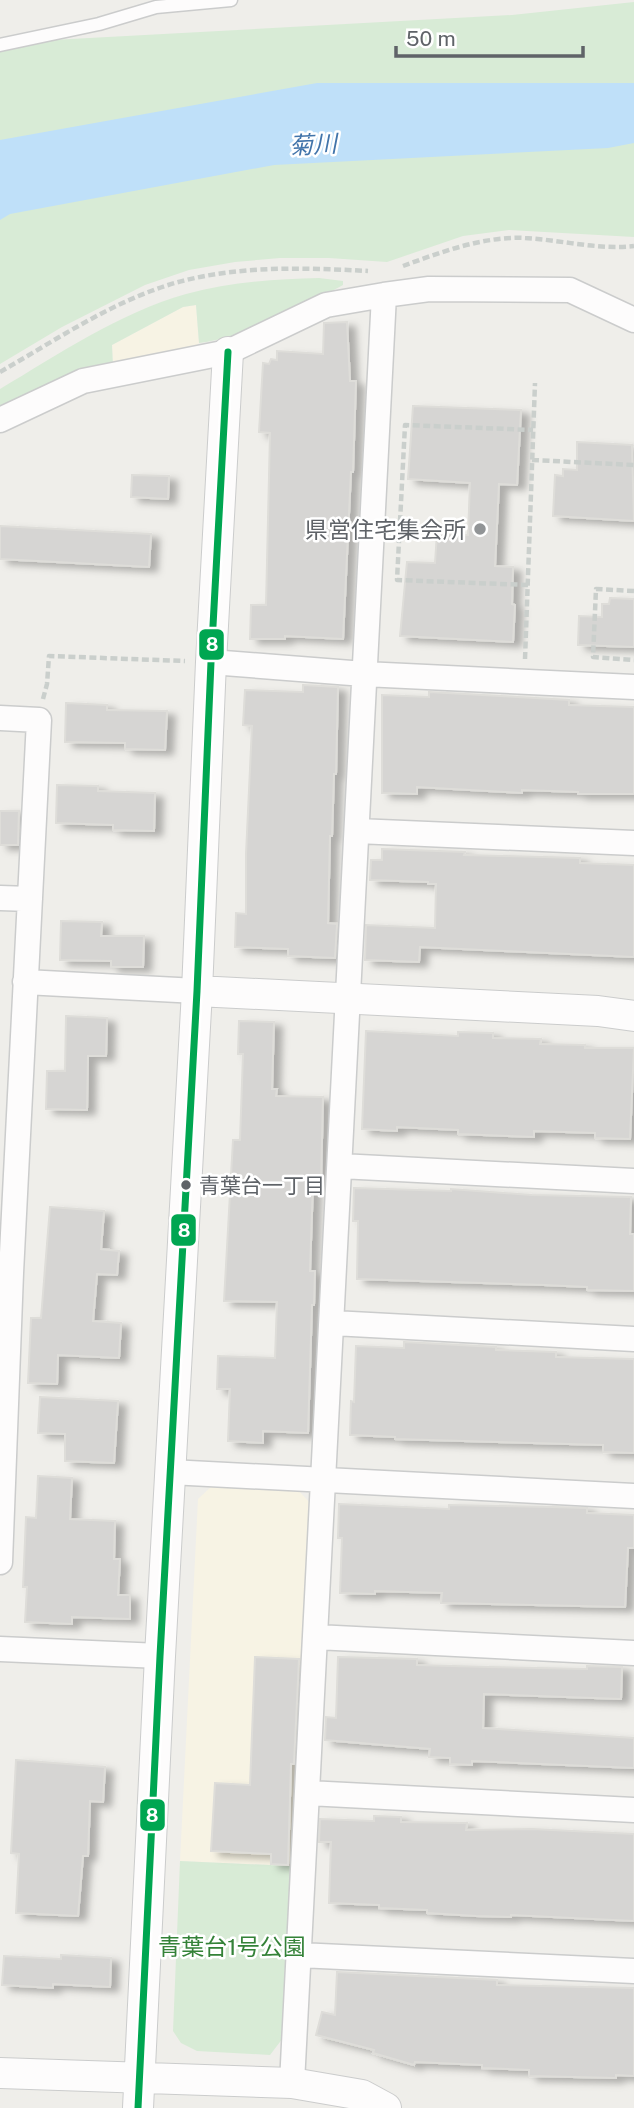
<svg xmlns="http://www.w3.org/2000/svg" width="634" height="2108" font-family="'Public Sans','Noto Sans JP',sans-serif">
  <style>
    .commercial { fill: #f7f3e4 }
    .green { fill: #d8ebd6 }
    .water { fill: #bfe0f9 }
    .building { fill: #d6d5d3; stroke: #deddd9; stroke-width: 2; filter: url(#shadow) }
    .lines { fill: none; stroke-linecap: round; stroke-linejoin: round }
    .service-casing { stroke: #cbcccc; stroke-width: 15 }
    .minor-casing { stroke: #cbcccc; stroke-width: 27 }
    .tertiary-casing { stroke: #cbcccc; stroke-width: 32 }
    .path { stroke: #cacfcc; stroke-width: 4.5; stroke-dasharray: 7 3.5; stroke-linecap: butt }
    .service { stroke: #fdfcfc; stroke-width: 12 }
    .minor { stroke: #fdfcfc; stroke-width: 24 }
    .tertiary { stroke: #fdfcfc; stroke-width: 30 }
    .bus-1-casing { stroke: #fff; stroke-width: 12 }
    .bus-1 { stroke: #00a651; stroke-width: 7 }
    .poi-dot { fill: #919496; stroke: #fff; stroke-width: 2.5 }
    .bus-dot { fill: #5f6368; stroke: #fff; stroke-width: 2.5 }
    .labels { text-anchor: middle; dominant-baseline: central; stroke-width: 5; stroke-linejoin: round; paint-order: stroke }
    .bus-label { font-size: 21px; fill: #5f6368; stroke: #fff; text-anchor: start }
    .poi-label { font-size: 23px; fill: #5f6368; stroke: #fff; text-anchor: end }
    .park-label { font-size: 23px; fill: #348238; stroke: #fff }
    .water-label { font-size: 24px; font-style: italic; fill: #4174aa; stroke: #fff }
    .line-badge { stroke: #fff; stroke-width: 2.5 }
    .badge-label { font-size: 19px; text-anchor: middle; font-weight: bold; fill: #fff }
  </style>
  <defs>
    <filter id="shadow"><feDropShadow dx="8" dy="4.5" stdDeviation="3.5" flood-color="#0004"/></filter>
  </defs>
  <rect width="100%" height="100%" fill="#efeeea"/>
  <!-- commercial -->
  <path class="commercial" d="M196,305L199,343L192,352L113,367L112,345L183,307Z
    M212,1486L298,1490L311,1504L292,1866L180,1861L198,1499Z"/>
  <!-- green -->
  <path class="green" d="M634,2V237L509,230L463,236L387,262L329,258H280L235,262L189,270L145,285L62,327L0,364V48L15,42L512,15Z
    M319,278L343,281V285C299,309 250,337 199,343L196,305L183,307L112,345L113,367L0,412V389C59,354 119,313 186,294C229,282 275,279 319,278Z
    M180,1861L292,1866L283,2038L270,2055L197,2051L181,2043L173,2031Z"/>
  <!-- water -->
  <path class="water" d="M317,83H634V143L608,148L274,165L10,214L0,220V140Z"/>
  <!-- building -->
  <path class="building" d="M347,322L350,381H356L353,472H351L343,639L285,636V639H250L251,605H266L270,433L259,432L263,363L269,364L271,359L277,360V351L323,354L324,323Z
    M413,406L521,410L517,485L499,484L495,566L513,567L512,604L515,605L513,642L400,636L407,562L435,563L437,533L468,535L470,483L408,479Z
    M577,442L632,445L634,521L553,516L555,475L563,476V469L577,470Z
    M132,475L169,476L168,499L131,497Z
    M0,526L151,534L149,567L0,559Z
    M610,598L634,599V647L578,645L579,616L602,617V604H609Z
    M303,685L338,687L336,774H334L332,836H330L328,923L337,924L335,958L288,956V949L235,947L236,913L246,914V854L252,726L243,725L245,690L303,692Z
    M429,692L569,700V705L634,707V794H578V792L522,790V793L417,787V794L382,793V695L429,697Z
    M66,703L107,705V710L167,711L165,750L125,749V743L65,742Z
    M57,785L98,786V791L155,793L154,831L113,830V825L56,823Z
    M0,811H19L18,845H0Z
    M382,849L465,852L464,855L580,858V863L634,865V957L420,947L419,962L365,960L366,925L435,928L436,884H428V882L370,880L371,860H382Z
    M61,921L102,922L101,936H144L143,967H111V961L60,960Z
    M66,1016L107,1018L106,1056H88L87,1110L46,1109L47,1071H65Z
    M239,1021L274,1022L272,1089H277L276,1096L323,1097L321,1183H313L310,1271H315L314,1305H312L308,1433L263,1431V1443L228,1441L230,1389H217L218,1356L275,1358L277,1302L224,1301L233,1140H240L243,1054H238Z
    M366,1031L458,1036V1032L493,1033V1038L541,1039L540,1044L585,1045V1048H634L630,1139L595,1138V1133L534,1131V1137L458,1134V1130L397,1127V1131L362,1129Z
    M354,1188L451,1191V1189L532,1195L631,1197L630,1234H634V1291L587,1290V1287L544,1285L357,1279L358,1221H353Z
    M50,1207L104,1211L101,1249L119,1251L117,1275L97,1274L93,1321L121,1323L119,1358L58,1355L57,1384L28,1383L31,1318H41Z
    M404,1342L496,1347V1350L556,1352V1357L634,1359V1453L603,1452V1445L395,1439V1437L350,1435L351,1401L354,1402L356,1346L404,1348Z
    M40,1397L118,1401L114,1463L65,1461V1434L38,1433Z
    M38,1476L72,1478L70,1519L115,1521L114,1559H120L118,1595H130V1619L72,1617V1624L25,1622L27,1587H23L26,1517L36,1518Z
    M339,1504L449,1509V1505L552,1507L587,1508V1513L634,1515V1548H628L625,1607L441,1603L442,1593L375,1591V1594L340,1593L342,1538H338Z
    M255,1657L299,1659L294,1764H291L288,1865L271,1864V1854L211,1851L215,1783L250,1785Z
    M338,1657L417,1659V1665L489,1667L587,1669V1666L622,1667L621,1699L484,1694L483,1728L634,1738V1768L472,1761V1765L450,1764V1758L429,1757L430,1749L325,1740L326,1717L336,1718Z
    M16,1760L105,1767L103,1802L90,1801L88,1856H83L78,1916L16,1913L19,1854L11,1853Z
    M374,1816L401,1817V1822L467,1823L466,1830L532,1829L634,1834V1921L511,1915V1917L476,1916L427,1913V1910L379,1908V1905L329,1903L331,1842H319L320,1819L374,1821Z
    M61,1955L111,1958L110,1987L53,1984V1988L2,1985L4,1956L61,1959Z
    M337,1972L497,1980V1985L634,1988V2076L616,2075V2078L529,2076V2070L482,2068V2065L415,2062L414,2065L373,2053L374,2050L316,2035L322,2012L335,2015Z"/>
  <g class="lines">
    <defs>
      <path id="service" d="M0,45L99,24L156,7L231,0"/>
      <path id="minor" d="M0,420L83,381L228,352L326,305L384,295L429,289L570,290L634,320
        M211,662L364,674L634,687
        M0,718L39,720L11,1273L0,1562
        M357,831L634,843
        M0,898L30,899
        M25,982L197,991
        M340,1166L634,1181
        M333,1323L634,1339
        M170,1472L634,1496
        M316,1637L634,1653
        M0,1649L160,1656
        M308,1793L634,1810
        M299,1955L634,1971
        M292,2083L384,295"/>
      <path id="tertiary" d="M197,991L598,1011L634,1016
        M0,2073L292,2083L362,2095L386,2108
        M138,2108L160,1656L197,991L211,662L228,352"/>
    </defs>
    <!-- service casing -->
    <use href="#service" class="service-casing"/>
    <!-- minor casing -->
    <use href="#minor" class="minor-casing"/>
    <!-- tertiary casing -->
    <use href="#tertiary" class="tertiary-casing"/>
    <!-- path -->
    <path class="path" d="M403,266C441,252 484,236 525,238C561,240 598,250 634,246
      M0,372C49,344 98,311 151,291C218,265 296,267 368,271
      M532,460L634,465
      M528,585L397,580L405,425L533,430
      M634,591L596,589L593,657L634,660
      M525,659L535,383
      M43,699L47,684L49,656L185,661"/>
    <!-- service -->
    <use href="#service" class="service"/>
    <!-- minor -->
    <use href="#minor" class="minor"/>
    <!-- tertiary -->
    <use href="#tertiary" class="tertiary"/>
    <defs>
      <path id="bus-1" d="M138,2108L160,1656L197,991L211,662L228,352"/>
    </defs>
    <!-- bus-1 casing -->
    <use href="#bus-1" class="bus-1-casing"/>
    <!-- bus-1 -->
    <use href="#bus-1" class="bus-1"/>
  </g>
  <!-- markers -->
  <circle class="poi-dot" cx="480" cy="529" r="7"/>
  <circle class="bus-dot" cx="186" cy="1185" r="6"/>
  <g class="labels">
    <!-- bus labels -->
    <g class="bus-label">
      <text x="199" y="1185">青葉台一丁目</text>
    </g>
    <!-- poi labels -->
    <g class="poi-label">
      <text x="466" y="529">県営住宅集会所</text>
    </g>
    <!-- park labels -->
    <g class="park-label">
      <text x="232" y="1946">青葉台1号公園</text>
    </g>
    <!-- water labels -->
    <g class="water-label">
      <text transform="translate(313 144) rotate(-3)">菊川</text>
    </g>
  </g>
  <g class="line-badge">
    <rect x="198" y="628" width="27" height="33" rx="7" fill="#00a651"/>
    <rect x="170" y="1213" width="27" height="34" rx="7" fill="#00a651"/>
    <rect x="139" y="1798" width="27" height="34" rx="7" fill="#00a651"/>
  </g>
  <g class="badge-label">
    <text x="212" y="651">8</text>
    <text x="184" y="1237">8</text>
    <text x="152" y="1822">8</text>
  </g>
  <!-- scale -->
  <path d="M396 46v10h187v-10" fill="none" stroke="#5f6368" stroke-width="3.5"/>
  <text x="406" y="46" font-size="21" fill="#5f6368" stroke="#ffffff" stroke-width="5" paint-order="stroke">50 m</text>
</svg>
